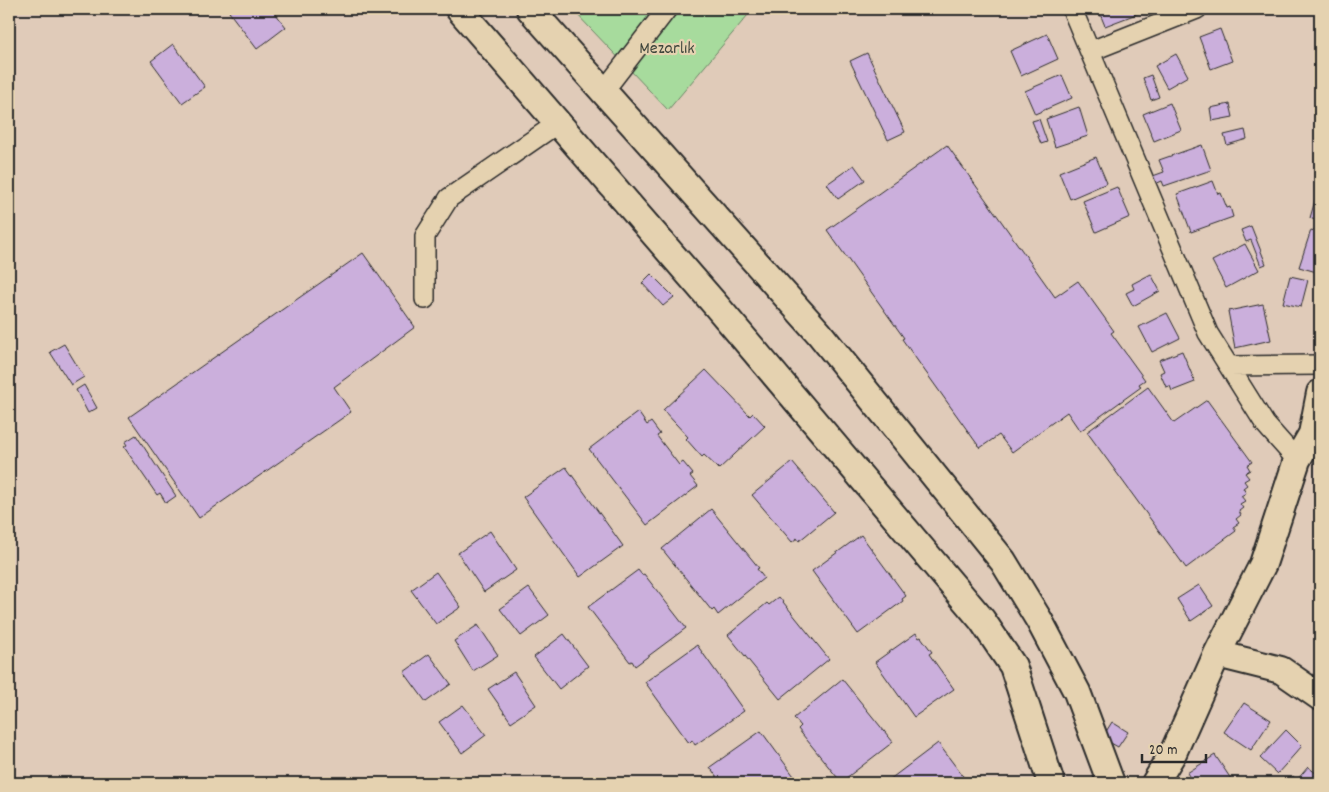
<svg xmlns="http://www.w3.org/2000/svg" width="1329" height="792" font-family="Dekko,sans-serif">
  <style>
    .green { fill: #a7db9d; stroke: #698364 }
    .building { fill: #cbafdc; stroke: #2b2b2b }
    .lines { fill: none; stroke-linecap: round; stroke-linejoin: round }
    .street-casing { stroke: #2b2b2b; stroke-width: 22 }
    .secondary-casing { stroke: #2b2b2b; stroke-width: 30 }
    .street { stroke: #e5d2b0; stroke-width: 19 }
    .secondary { stroke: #e5d2b0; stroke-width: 26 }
    .labels { text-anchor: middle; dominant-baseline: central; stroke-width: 4.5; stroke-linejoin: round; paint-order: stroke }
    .park-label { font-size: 18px; fill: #3e453c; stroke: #e5d2b0 }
  </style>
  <rect width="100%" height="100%" fill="#e0cbb9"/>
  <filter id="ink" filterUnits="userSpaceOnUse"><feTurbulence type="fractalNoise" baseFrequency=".02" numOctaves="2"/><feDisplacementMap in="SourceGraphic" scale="10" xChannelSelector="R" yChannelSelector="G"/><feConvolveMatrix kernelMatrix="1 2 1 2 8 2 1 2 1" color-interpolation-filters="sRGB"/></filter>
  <g filter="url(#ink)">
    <!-- green -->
    <path class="green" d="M572,9H753L668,110Z"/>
    <!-- building -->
    <path class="building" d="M233,9H272L286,27L257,49L229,12Z
      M1098,9H1137L1139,13L1105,26Z
      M1220,29L1232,61L1211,69L1199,37Z
      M1047,34L1058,59L1021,76L1010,51Z
      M173,44L205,87L182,103L151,61Z
      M867,53L905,132L888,140L850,61Z
      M1176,54L1188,76L1167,88L1155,66Z
      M1062,75L1072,98L1035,114L1025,91Z
      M1151,75L1159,97L1151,100L1143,78Z
      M1170,103L1181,130L1154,141L1143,114Z
      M1230,104L1233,117L1212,121L1210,108Z
      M1079,107L1088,136L1055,147L1046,119Z
      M1039,119L1047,142L1041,144L1032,121Z
      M1245,130L1247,139L1227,145L1224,135Z
      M947,145L1055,297L1078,281L1114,331L1111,333L1145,380L1139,384L1141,387L1080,431L1067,412L1012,452L999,435L980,448L902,339L904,338L827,230Z
      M1202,145L1211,170L1164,186L1162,181L1153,185L1150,177L1164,172L1159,160Z
      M1096,157L1107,183L1070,199L1059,172Z
      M854,165L865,180L838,199L827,184Z
      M1213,181L1218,194L1221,193L1227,208L1230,207L1233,217L1191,232L1177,194Z
      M1320,183V222L1310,218Z
      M1117,187L1130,217L1096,232L1083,201Z
      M1251,226L1266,264L1261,266L1251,240L1246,242L1241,230Z
      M1311,230L1320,233V273L1299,267Z
      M1245,244L1259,270L1226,288L1212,261Z
      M363,253L415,327L334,387L351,412L199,518L129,417Z
      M651,274L674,297L663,306L642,283Z
      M1151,274L1160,291L1133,306L1126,293L1134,289L1132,284Z
      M1290,276L1308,280L1301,307L1283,303Z
      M1263,304L1271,340L1235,348L1228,311Z
      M1167,313L1180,338L1152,352L1139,327Z
      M64,344L84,377L71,385L50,352Z
      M1182,351L1195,382L1172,391L1170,386L1166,387L1160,373L1164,371L1159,360Z
      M706,370L750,416L753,413L765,426L719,469L704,455L702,457L686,439L688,437L663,410Z
      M84,385L97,408L88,413L76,390Z
      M1148,387L1174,423L1207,400L1252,462L1247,465L1250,470L1245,473L1249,478L1244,481L1247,485L1243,488L1246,493L1241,496L1245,501L1240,504L1243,508L1239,511L1241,515L1236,519L1239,523L1233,527L1236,531L1186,568L1087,432Z
      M638,412L647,425L651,422L660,434L657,436L679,465L683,462L693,474L690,476L698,486L647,525L589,449Z
      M136,435L176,496L166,503L160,493L157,495L124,447L127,445L125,442Z
      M792,462L834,512L799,541L797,538L792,542L752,495Z
      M566,467L623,546L580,577L523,497Z
      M711,509L759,568L757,569L764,578L718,615L714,609L712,611L662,549Z
      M490,531L516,570L484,592L458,553Z
      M861,535L906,596L902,599L903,601L858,634L812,571Z
      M638,570L642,575L644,574L686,628L635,666L632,661L630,662L588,607Z
      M436,572L461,607L436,624L411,590Z
      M1199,585L1213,606L1191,621L1177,599Z
      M529,588L549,615L521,636L500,609Z
      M779,597L829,659L780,699L728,635L767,603L769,605Z
      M478,625L498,655L473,671L454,641Z
      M916,633L919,638L921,637L932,652L929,654L954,689L914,717L875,662Z
      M564,634L588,666L559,689L534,657Z
      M697,645L744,711L695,745L692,740L689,743L645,682Z
      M429,654L451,684L426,702L404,672Z
      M514,672L536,705L511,722L488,689Z
      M842,679L893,742L841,782L798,729L801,726L794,718Z
      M1244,703L1271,720L1251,750L1224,732Z
      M463,705L486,735L462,753L439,722Z
      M1112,722L1128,732L1118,747L1102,738Z
      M1286,730L1302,746L1277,774L1260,758Z
      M761,731L799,783H721L710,767Z
      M938,743L968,783H885Z
      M1215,755L1231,779L1224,783H1194L1187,773Z
      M1308,767L1317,774L1312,779L1318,783H1287L1293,776L1297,780Z"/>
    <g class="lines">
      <defs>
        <path id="street" d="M1072,9L1208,333L1265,424L1297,460
          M1091,51L1197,9
          M603,92L667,9
          M425,299V236L449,198L558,123
          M1229,366L1320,365"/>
        <path id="secondary" d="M459,9L714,303L982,620L1013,666L1051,783
          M530,9L819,333L1003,561L1039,620L1077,692L1111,783
          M1217,654L1281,670L1320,697
          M1155,783L1173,753L1217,654L1263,564L1297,460L1312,434L1320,393"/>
      </defs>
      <!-- street casing -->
      <use href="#street" class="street-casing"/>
      <!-- secondary casing -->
      <use href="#secondary" class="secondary-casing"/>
      <!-- street -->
      <use href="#street" class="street"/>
      <!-- secondary -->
      <use href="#secondary" class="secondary"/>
    </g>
  </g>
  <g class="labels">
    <!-- park labels -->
    <g class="park-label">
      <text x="667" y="49">Mezarlık</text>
    </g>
  </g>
  <!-- margin -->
  <rect width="1329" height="792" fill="none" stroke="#e5d2b0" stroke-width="30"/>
  <rect x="15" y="15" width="1299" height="762" fill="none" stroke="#2b2b2b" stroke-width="2" filter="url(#ink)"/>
  <!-- scale -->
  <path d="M1142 754v8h64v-8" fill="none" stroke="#2b2b2b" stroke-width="2.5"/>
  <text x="1149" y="754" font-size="15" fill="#2b2b2b" stroke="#e5d2b0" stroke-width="4" paint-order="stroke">20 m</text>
</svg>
